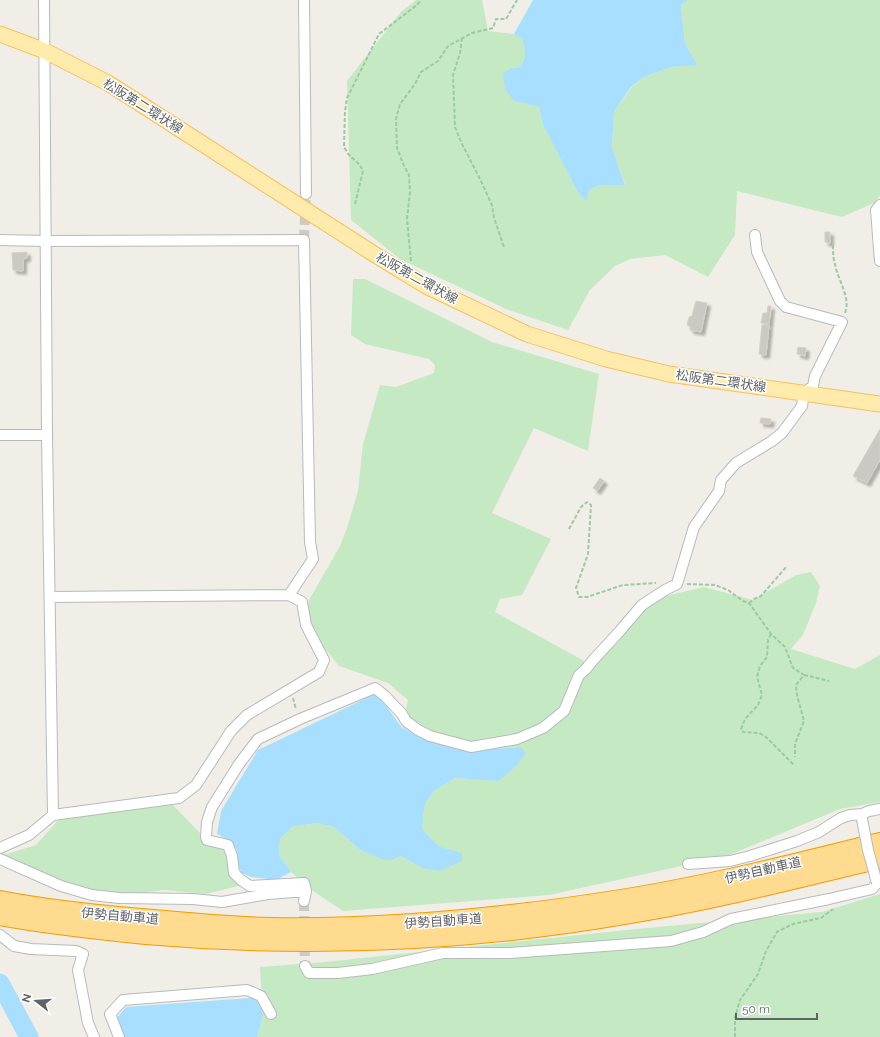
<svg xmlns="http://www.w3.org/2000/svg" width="880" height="1037" font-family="Raleway,'Noto Sans JP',sans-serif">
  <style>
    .green { fill: #c5e9c3 }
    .water { fill: #a8dfff }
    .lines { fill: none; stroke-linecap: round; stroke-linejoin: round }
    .river { stroke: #a8dfff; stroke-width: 19 }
    .building { fill: #ccc9c4; stroke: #d6cfc5; filter: url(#shadow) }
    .minor-tunnel { stroke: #cccbc7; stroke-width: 10; stroke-dasharray: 10 5; stroke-linecap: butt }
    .minor-casing { stroke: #b7babd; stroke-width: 12 }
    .primary-casing { stroke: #f7c05a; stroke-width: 17 }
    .motorway-casing { stroke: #f79a00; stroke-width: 20 }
    .path { stroke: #9bcaa6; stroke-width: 2; stroke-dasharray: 4 2; stroke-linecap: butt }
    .minor { stroke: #fff; stroke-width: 10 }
    .primary { stroke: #ffecad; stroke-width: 15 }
    .motorway { stroke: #ffdb8f; stroke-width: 18 }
    .minor-bridge-casing { stroke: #b7babd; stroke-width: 12; stroke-linecap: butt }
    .minor-bridge { stroke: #fff; stroke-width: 10 }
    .labels { text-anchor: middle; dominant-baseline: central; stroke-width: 3; stroke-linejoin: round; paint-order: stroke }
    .street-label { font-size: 13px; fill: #5e6367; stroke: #fff }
  </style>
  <defs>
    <filter id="shadow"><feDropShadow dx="3.5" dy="3.5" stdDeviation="1" flood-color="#0004"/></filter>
  </defs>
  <rect width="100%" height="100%" fill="#f1eee7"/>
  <!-- green -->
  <path class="green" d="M416,0H482L488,31L514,34L522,38C525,51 528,56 519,67L511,68L514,101L539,107L543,125L577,191L589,190L600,185L625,184L612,147L614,112L632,87L644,77L671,67L696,64L685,43L681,5L688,0H880V196L874,203L842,217L737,191L735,235L708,277L665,255L630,259L615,266L590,290L568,330L506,309L400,259L351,220L347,81L401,12Z
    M353,279H365L492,342L599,374L588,451L534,428L492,513L551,539L522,595L500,599L495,612L586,662L635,623L645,608L657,598L704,587L753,600L796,575L811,572L820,586L816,603L803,635L791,649L855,669L880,655V802L840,809L727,856L549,895L343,911L307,887L291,872L279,855L280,839L292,827L317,823L334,827L360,850L393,860L401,856L422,868L440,847L422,829L425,804L434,791L455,778L499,780L521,747L482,750L435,737L419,736L402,728L408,700L388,683L339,666L322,645L307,616L309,600L340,546L347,528L358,491L363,444L380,385L396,387L434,373L435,365L429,359L365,344L351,335Z
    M172,804L200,833L222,842L236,871L246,884L206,894L164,890L114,897L89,895L0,856L36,845L62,816Z
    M880,894V1037H257L263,1016L260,967L325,962L636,929L822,912Z"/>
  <!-- water -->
  <path class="water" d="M533,0H688L681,5L685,43L697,65L671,67L644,77L631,87L614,112L612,147L625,185H600L589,190L586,201L577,191L543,125L539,107L514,101L505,89L503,73L511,68L519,67C528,56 525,51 522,38L514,34Z
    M377,693L402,728L419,736L435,737L482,750L521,747L526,753L518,764L499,781L455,778L434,791L425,804L422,829L440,847L462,853V861L439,871L422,868L401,856L393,860H384L360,850L334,827L317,823L292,827L280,839L279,855L291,872L276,880L251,877L242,873L233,858L237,850L230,841L217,834L221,811L258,750Z
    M262,997L263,1016L257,1037H125L117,1018L126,1007Z"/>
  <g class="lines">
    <!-- river -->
    <path class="river" d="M0,983L29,1037"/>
  </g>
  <!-- building -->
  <path class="building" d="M825,232H830V243L825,242Z
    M27,252V258L23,259V271L13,270L12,253Z
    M696,301L707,303L701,332L690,330V326L687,325L689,317L692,316Z
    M768,306H771L769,324L761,323L763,313H767Z
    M762,325H769L766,355L759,354Z
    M798,347L806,348L805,356L797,354Z
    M761,418L771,419L770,424L760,423Z
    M880,429V460L867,483L853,476Z
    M600,478L604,481L597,491L593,488Z"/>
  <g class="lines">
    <!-- minor-tunnel -->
    <path class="minor-tunnel" d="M304,240L306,194
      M304,901L305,966"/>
    <defs>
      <path id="minor" d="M44,0L47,435L53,815
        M304,0L306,194
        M880,205L876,210L880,261
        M0,240L46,241L304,240L310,542L313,559L289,595
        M0,435H47
        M862,819V814L869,811L880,809
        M0,848L29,835L53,815L179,798L196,785L231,731L247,715L319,672L324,660L306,625L302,602L289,595L50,597
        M0,859L61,886L92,895L119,898L193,899L222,902L268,894L306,891L304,901
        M688,864L730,861L750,856L797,841L819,832L841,818L850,815L862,814
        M306,891L304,883L250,886L241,880L234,873L232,856L228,845L207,840L206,837L207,822L212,807L239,764L258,739L300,719L375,688L385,696L402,714L406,721L418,730L430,736L471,747L517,739L543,728L564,711L579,675L585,670L594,659L619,632L642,605L665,590L677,584L694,527L719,491L721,480L736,463L772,441L782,433L802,406L804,393L813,386L815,376L842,322L786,307L780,301L757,252L755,235
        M0,935L14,946L31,949L76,951L83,954L78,970L88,1023L94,1037
        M305,966L309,973H338L372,969L443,953H510L671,941L703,932L731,919L829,899L872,889L877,883
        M119,1037L110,1014L123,1000L247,990L261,996L271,1014"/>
      <path id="primary" d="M0,34L45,51L108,83L374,254L426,286L527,334L606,359L669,374L880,404"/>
      <path id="motorway" d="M0,900C47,909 94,914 142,918C185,922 228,926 271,927C390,929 509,917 627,898C712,884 796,863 880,842
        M0,916C48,925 97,930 146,935C308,949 471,942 631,914C715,900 797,879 880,859"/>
    </defs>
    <!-- minor casing -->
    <use href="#minor" class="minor-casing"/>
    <!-- primary casing -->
    <use href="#primary" class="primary-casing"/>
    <!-- motorway casing -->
    <use href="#motorway" class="motorway-casing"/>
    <!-- path -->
    <path class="path" d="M462,38L460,53L453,75L455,127L461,142L480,179L492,205L494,218L504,247
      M355,204L363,171L360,165L349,155L344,147L345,111L347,98L379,34L417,5L421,0
      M833,245C833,252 833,258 835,264C838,281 851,297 845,313
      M411,261L407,219L410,192L409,175L404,166L397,148L396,119L400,104L415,84L421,72L438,61L448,46L472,33L493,28L496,19H506L517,0
      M569,529L581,507L587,502L591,505L588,554L576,588L579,597H587L623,585L656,583
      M687,584L715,585L728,590L743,601L749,603L771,634L785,647L793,668L804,675L796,685L797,695L804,721L795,744V757
      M749,603L754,599L761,596L787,566
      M771,634L768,640L767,657L760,666L757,677L762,695L758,705L745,719L741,729L743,732L759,733L766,737L794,765
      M804,675L829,681
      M293,698L296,709
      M735,1037V1017L740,1000L758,974L766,951L777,932L793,924L821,918L833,909"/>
    <!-- minor -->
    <use href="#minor" class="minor"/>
    <!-- primary -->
    <use href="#primary" class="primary"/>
    <!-- motorway -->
    <use href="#motorway" class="motorway"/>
    <defs>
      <path id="minor-bridge" d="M862,819L868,850L877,883"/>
    </defs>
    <!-- minor-bridge casing -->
    <use href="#minor-bridge" class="minor-bridge-casing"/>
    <!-- minor-bridge -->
    <use href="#minor-bridge" class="minor-bridge"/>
  </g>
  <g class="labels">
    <!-- street labels -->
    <g class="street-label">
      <text transform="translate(143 106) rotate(32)">松阪第二環状線</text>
      <text transform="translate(417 278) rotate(29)">松阪第二環状線</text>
      <text transform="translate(721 381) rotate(8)">松阪第二環状線</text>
      <text transform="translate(763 870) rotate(-13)">伊勢自動車道</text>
      <text transform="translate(120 916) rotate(5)">伊勢自動車道</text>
      <text transform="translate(443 921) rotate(-4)">伊勢自動車道</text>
    </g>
  </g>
  <!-- north arrow -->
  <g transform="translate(36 1001) rotate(287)" stroke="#ffffff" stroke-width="3" paint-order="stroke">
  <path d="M0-3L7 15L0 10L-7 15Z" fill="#5e6367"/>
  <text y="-6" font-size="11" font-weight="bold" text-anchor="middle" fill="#5e6367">N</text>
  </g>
  <!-- scale -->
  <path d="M736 1013v6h81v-6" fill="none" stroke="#5e6367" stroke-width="2"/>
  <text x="742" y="1013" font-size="12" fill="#5e6367" stroke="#ffffff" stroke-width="3" paint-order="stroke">50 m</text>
</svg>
